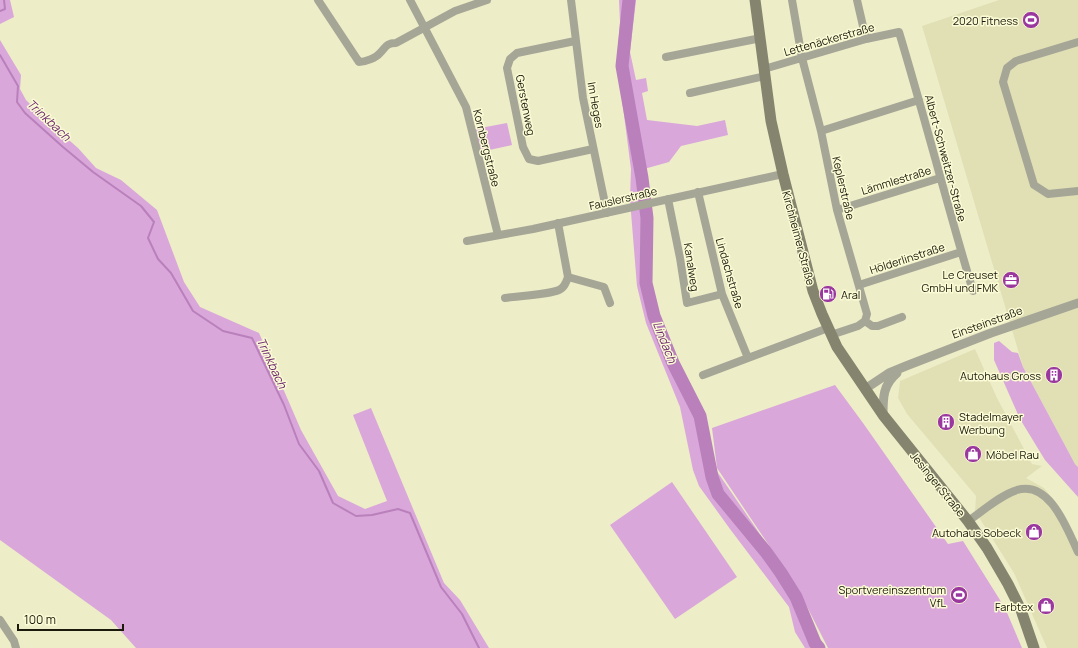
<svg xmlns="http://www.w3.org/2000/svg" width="1078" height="648" font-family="Manrope,sans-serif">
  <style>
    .built { fill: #e1e0b5 }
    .green { fill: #d9a7da }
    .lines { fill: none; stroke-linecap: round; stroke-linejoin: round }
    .stream { stroke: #b980bb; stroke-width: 2 }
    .river { stroke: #b980bb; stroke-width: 13 }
    .minor { stroke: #a6a697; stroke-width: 8 }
    .tertiary { stroke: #a6a697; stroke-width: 9 }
    .secondary { stroke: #85856f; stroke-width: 11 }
    .labels { text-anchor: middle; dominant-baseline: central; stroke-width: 3; stroke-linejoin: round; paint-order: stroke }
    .poi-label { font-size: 11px; fill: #1a190c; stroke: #fbfbd5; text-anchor: end }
    .street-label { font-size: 11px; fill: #1a190c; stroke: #fbfbd5 }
    .water-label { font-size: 12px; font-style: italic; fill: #6c276f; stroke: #fbfbd5 }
  </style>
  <rect width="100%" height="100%" fill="#ededc8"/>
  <!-- built -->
  <path class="built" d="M999,0H1078V467L1075,464L1023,367L922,26Z
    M975,349L997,398L1032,464L1042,466L1026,478L1044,488L1053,499L1062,514L1078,547V648H1047L1014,573L975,511L976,496L907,414L898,398L900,381Z"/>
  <!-- green -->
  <path class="green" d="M0,0H10L14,17L0,24Z
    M619,0H636L630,52L636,80L646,78L648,91L642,93L647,120L697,126L725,120L728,135L681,146L669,162L644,169L650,212L649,283L675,365L706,416L716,470L797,588L815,630L825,648H805L795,632L789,607L730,529L699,486L693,470L680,407L646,323L637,286L630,200L631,169L617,61L620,22Z
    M0,40L21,75L20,89L26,100L47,121L78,148L96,168L121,180L157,210L184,282L200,307L259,333L301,430L338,496L365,509L387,501L353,415L371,408L444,583L460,600L489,648H136L111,620L0,540Z
    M507,123L512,145L480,152L475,129Z
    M999,341L1012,352L1018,353L1023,367L1075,464L1078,467V497L1045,460L1020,419L994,360V343Z
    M835,385L863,423L948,544L963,541L1005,608L1022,648H828L797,587L717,468L712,428Z
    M672,482L737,577L675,619L610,525Z"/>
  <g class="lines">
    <!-- stream -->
    <path class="stream" d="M0,11L5,9L4,0
      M0,55L18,86L17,102L25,113L63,147L93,172L141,206L154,222L148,238L158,259L171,273L193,311L223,331L252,338L284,405L299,444L319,471L333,503L356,516L372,515L398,509L410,513L441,587L462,614L479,648"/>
    <!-- river -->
    <path class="river" d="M629,0L622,66L642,178L647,218L646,283L654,316L673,363L700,416L712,477L718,494L766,552L781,573L796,597L815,643L819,648"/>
    <!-- minor -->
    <path class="minor" d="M318,0L359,62C365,62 376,58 380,53C386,47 386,43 396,43L455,11L487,0
      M410,0L466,107L498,235
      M571,0L583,98L607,213
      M792,0L802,58L821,131L837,210L867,314L865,321L858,326L831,335
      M857,0L866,39
      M575,41L517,53L510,59L507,68L523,147L529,159L538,161L593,149
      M1078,42L1016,61L1007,68L1003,82L1034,185L1048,194L1078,191
      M666,57L761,38
      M764,69L866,39L899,32C925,118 947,205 973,291
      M690,93L765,76
      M821,131L919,100
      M698,192L722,294L748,358L828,328
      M668,199L680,258L687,303L722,294
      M837,210L940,178
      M467,241L533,229L783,174
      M568,277L604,287L610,303
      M859,285L961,252
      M505,298C518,296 547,295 559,290C564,288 566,283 568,277L558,223
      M865,321L872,326H878L902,317
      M703,375L748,358
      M968,521C982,512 1000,495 1017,490C1050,480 1067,529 1078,552
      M0,620L14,641L16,648"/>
    <!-- tertiary -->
    <path class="tertiary" d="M865,389L889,373L906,366L991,333L1078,303
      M883,415C883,397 883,385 897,373"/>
    <!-- secondary -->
    <path class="secondary" d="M755,0L771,121L783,174L813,291L822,314L837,347L883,415L968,521L987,548L1008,584L1021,610L1034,648"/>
  </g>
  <!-- icons -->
  <defs>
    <symbol id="stadium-disc" viewBox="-11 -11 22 22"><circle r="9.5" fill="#9a389f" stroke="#fbfbd5"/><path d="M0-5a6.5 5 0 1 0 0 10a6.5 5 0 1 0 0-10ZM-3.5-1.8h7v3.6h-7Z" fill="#fff"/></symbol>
    <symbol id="office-disc" viewBox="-11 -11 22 22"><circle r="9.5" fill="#9a389f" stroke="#fbfbd5"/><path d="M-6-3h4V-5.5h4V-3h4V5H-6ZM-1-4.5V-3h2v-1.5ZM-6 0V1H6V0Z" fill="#fff"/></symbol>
    <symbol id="fuel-disc" viewBox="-11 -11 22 22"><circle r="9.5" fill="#9a389f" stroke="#fbfbd5"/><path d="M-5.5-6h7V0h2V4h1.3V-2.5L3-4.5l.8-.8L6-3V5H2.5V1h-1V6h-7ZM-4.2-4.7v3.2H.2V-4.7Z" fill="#fff"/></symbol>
    <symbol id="building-disc" viewBox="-11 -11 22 22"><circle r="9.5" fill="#9a389f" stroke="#fbfbd5"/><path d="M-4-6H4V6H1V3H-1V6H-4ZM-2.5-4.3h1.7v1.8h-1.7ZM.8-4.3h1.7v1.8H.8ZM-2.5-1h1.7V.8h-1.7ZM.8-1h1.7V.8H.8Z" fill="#fff"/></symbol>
    <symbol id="shop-disc" viewBox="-11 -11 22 22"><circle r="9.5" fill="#9a389f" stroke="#fbfbd5"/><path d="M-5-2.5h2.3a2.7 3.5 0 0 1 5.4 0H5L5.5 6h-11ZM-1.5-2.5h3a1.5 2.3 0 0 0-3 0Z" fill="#fff"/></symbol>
  </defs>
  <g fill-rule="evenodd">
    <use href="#stadium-disc" x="1021" y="10" width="20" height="20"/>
    <use href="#office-disc" x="1001" y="270" width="20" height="20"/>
    <use href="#fuel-disc" x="818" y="284" width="20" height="20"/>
    <use href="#building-disc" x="1044" y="365" width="20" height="20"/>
    <use href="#building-disc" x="936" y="412" width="20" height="20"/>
    <use href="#shop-disc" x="963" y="444" width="20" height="20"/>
    <use href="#shop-disc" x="1024" y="522" width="20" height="20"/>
    <use href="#stadium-disc" x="949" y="585" width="20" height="20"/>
    <use href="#shop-disc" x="1036" y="596" width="20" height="20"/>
  </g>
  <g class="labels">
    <!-- poi labels -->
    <g class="poi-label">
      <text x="1018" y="20">2020 Fitness</text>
      <text x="998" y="274">Le Creuset<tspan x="998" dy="13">GmbH und FMK</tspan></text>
      <text x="841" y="294" text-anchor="start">Aral</text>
      <text x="1041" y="375">Autohaus Gross</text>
      <text x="959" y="416" text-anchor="start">Stadelmayer<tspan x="959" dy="13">Werbung</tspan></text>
      <text x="986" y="454" text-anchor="start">Möbel Rau</text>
      <text x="1021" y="532">Autohaus Sobeck</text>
      <text x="946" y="589">Sportvereinszentrum<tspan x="946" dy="13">VfL</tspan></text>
      <text x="1033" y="606">Farbtex</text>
    </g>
    <!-- street labels -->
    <g class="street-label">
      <text transform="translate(829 39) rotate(-16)">Lettenäckerstraße</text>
      <text transform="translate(526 105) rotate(79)">Gerstenweg</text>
      <text transform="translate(596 105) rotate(80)">Im Heges</text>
      <text transform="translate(487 148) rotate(76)">Kornbergstraße</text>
      <text transform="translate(946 158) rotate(75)">Albert-Schweitzer-Straße</text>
      <text transform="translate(896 180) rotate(-17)">Lämmlestraße</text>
      <text transform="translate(844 188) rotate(77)">Keplerstraße</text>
      <text transform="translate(623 198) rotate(-13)">Fauslerstraße</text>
      <text transform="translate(799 238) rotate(75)">Kirchheimer Straße</text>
      <text transform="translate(907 258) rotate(-18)">Hölderlinstraße</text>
      <text transform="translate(692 267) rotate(81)">Kanalweg</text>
      <text transform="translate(730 273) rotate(74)">Lindachstraße</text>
      <text transform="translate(987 322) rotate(-20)">Einsteinstraße</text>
      <text transform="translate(938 484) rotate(51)">Jesinger Straße</text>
    </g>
    <!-- water labels -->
    <g class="water-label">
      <text transform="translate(49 120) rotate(43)">Trinkbach</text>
      <text transform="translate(665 342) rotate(68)">Lindach</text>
      <text transform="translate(272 363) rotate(65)">Trinkbach</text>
    </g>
  </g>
  <!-- scale -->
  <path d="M18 624v6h105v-6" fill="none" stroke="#1a190c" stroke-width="2"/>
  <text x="24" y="624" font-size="12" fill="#1a190c" stroke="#fbfbd5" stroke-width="3" paint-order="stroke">100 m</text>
</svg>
